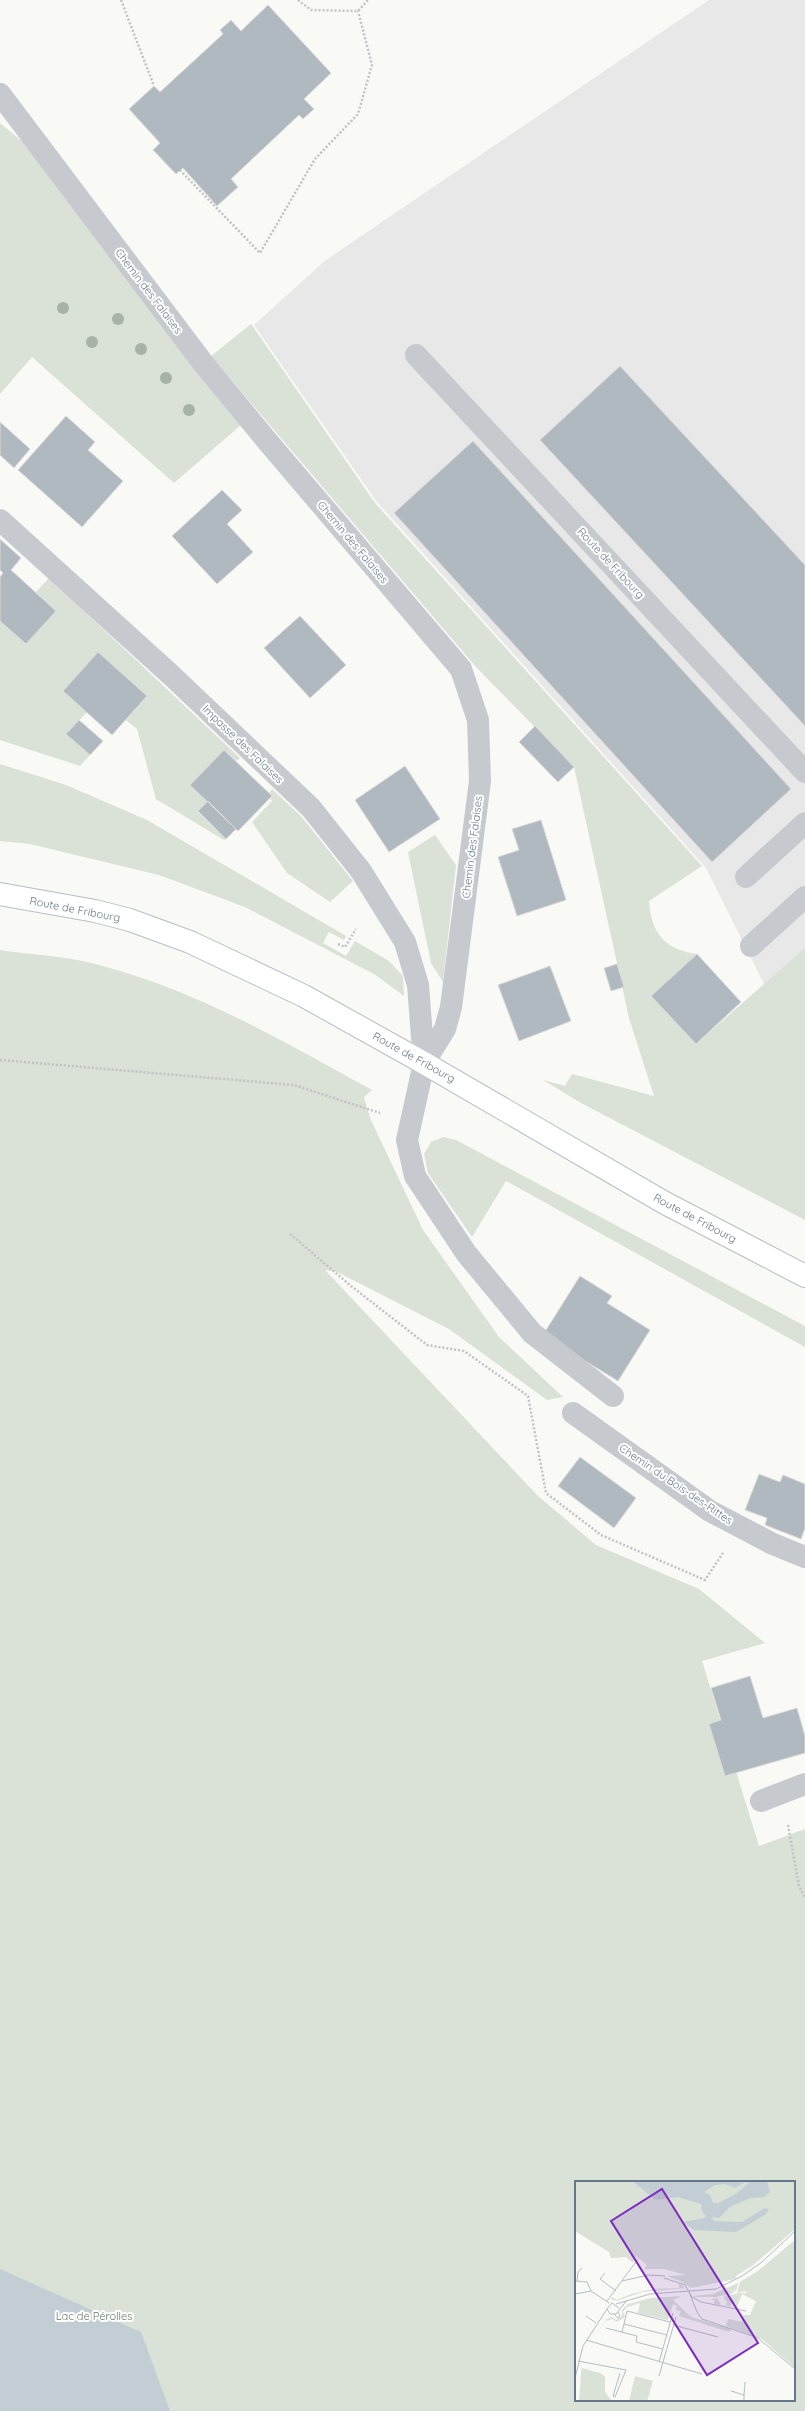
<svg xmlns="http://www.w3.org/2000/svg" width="805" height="2411" font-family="Quicksand,sans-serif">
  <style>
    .built { fill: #e7e8e7 }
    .green { fill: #dae1d7; fill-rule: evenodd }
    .water { fill: #c3cdd4 }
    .building { fill: #b1b9c0; stroke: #dbdbd9 }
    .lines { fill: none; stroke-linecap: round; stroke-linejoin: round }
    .secondary-casing { stroke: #b8bec3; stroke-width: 24 }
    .path { stroke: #c0c3c5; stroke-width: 2.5; stroke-dasharray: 2 2; stroke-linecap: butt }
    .service { stroke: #c6cacf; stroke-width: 22 }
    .minor { stroke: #c6cacf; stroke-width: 22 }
    .secondary { stroke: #fff; stroke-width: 22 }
    .tree { fill: #a7b3a4 }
    .labels { text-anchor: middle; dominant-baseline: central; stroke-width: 4; stroke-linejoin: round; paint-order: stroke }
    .street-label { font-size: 11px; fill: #65778a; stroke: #fff }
    .park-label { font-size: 11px; fill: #647a61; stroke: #fff }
    .inset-road { fill: none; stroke: #b5bdc4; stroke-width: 1 }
    .view { fill: #7b2cbf; fill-opacity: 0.15; stroke: #7b2cbf; stroke-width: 2 }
    .inset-edge { fill: none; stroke: #65778a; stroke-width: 2 }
  </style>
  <rect width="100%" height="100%" fill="#f9f9f6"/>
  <!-- built -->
  <path class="built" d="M709,0H805V959L767,990L706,868L377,502L254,325L326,260Z"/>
  <!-- green -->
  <path class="green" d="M0,123L35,152L241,425L174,483L32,357L0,394Z
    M251,324L375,503L702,866L649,901C651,933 665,950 697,954L651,996L696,1044L805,948V1220L581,1103L543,1080L565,1086L572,1074L654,1096L629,1018L574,767L476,667L211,356Z
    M49,578L240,758L236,761L224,750L190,785L208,801L198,812L226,839L224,840L156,799L137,729L126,720L147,696L98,652L63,691L87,712L67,734L90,755L80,766L0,740V621L26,644L56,611L36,592Z
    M0,764L66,785L147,820L346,936L344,940L329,932L323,943L346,956L355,941L389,961L403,976L404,996L374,974L245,907L159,875L30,844L0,841Z
    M272,789L301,816L353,881L330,902L287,873L252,822L272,801L270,798L272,796L269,793Z
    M435,835L456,865L443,982L431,963L408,852Z
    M0,950C32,955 68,956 99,965C196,990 285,1042 372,1090L364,1097L370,1118L423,1230L499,1337L563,1397L547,1400L449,1329L337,1272L325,1270L538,1496L596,1545L699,1589L765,1643L702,1661L759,1846L805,1829V2411H0ZM576,2182H794V2400H576Z
    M443,1137L456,1140L805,1326V1347L506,1181L472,1237L428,1173L424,1154L431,1142Z"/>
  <!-- water -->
  <path class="water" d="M0,2269L141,2332L170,2411H0Z"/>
  <!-- building -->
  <path class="building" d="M268,5L331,73L304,99L314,109L303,119L299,115L231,179L238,187L217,206L183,168L176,174L153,150L160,143L129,109L154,86L160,92L223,34L220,30L231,20L241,31Z
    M620,366L805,565V726L540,440Z
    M66,416L95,442L88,450L123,481L82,527L18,470Z
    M0,422L30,449L14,468L0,455Z
    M473,441L791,789L712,862L394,513Z
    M222,490L242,510L227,524L253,552L217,584L172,536Z
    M0,539L21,558L11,570L56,611L26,644L0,621V577L3,573L0,570Z
    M300,616L346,665L310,698L264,648Z
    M98,652L147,696L112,735L63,691Z
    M79,720L103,741L90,755L66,734Z
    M535,726L574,767L558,782L519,742Z
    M224,750L272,796L238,831L190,785Z
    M405,766L440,819L389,852L355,800Z
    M208,801L236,829L226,839L198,811Z
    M541,820L566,900L517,916L498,857L519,850L512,829Z
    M697,954L741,1002L696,1044L651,996Z
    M617,964L624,987L611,991L604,968Z
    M550,966L571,1021L519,1041L498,985Z
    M580,1276L612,1296L607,1303L650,1330L618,1381L543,1335Z
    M580,1457L636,1498L614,1528L558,1486Z
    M759,1474L780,1482L783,1475L805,1484V1528L801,1539L765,1525L767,1518L745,1510Z
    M750,1676L763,1718L797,1708L805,1736V1753L725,1776L709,1724L721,1720L711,1688Z"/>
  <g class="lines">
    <defs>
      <path id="secondary" d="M0,894L95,911L130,920L190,942L304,996L424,1063L665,1203L805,1276"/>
    </defs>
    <!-- secondary casing -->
    <use href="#secondary" class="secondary-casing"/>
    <!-- path -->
    <path class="path" d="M121,0L154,86
      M298,0L311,10L358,11L368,0
      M180,170L260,253L315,159L358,114L372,65L358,11
      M338,944L345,947L356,929
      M0,1060L294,1085L380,1113
      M290,1234L351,1286L427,1345L464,1351L528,1396L546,1493L601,1535L705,1580L723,1553
      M788,1825L799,1886L805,1897"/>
    <!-- service -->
    <path class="service" d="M416,355L805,772
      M746,877L805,823
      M751,946L805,897
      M424,1063L407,1140L415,1176L466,1253L532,1333L613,1396
      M573,1413L710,1511L773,1544L805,1557"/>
    <!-- minor -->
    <path class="minor" d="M0,94L203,363L268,442L461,669L478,720L480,781L451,1007L445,1029L424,1063
      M0,520L171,675L311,808L361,871L405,942L418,985L424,1063
      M761,1801L805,1784"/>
    <!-- secondary -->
    <use href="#secondary" class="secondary"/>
  </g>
  <!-- trees -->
  <g class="tree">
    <circle cx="63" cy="308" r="6"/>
    <circle cx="118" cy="319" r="6"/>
    <circle cx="92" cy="342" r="6"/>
    <circle cx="141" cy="349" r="6"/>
    <circle cx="166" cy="378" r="6"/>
    <circle cx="189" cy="410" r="6"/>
  </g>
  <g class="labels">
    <!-- street labels -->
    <g class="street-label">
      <text transform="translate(149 291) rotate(53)">Chemin des Falaises</text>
      <text transform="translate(353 542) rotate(50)">Chemin des Falaises</text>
      <text transform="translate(611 563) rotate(47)">Route de Fribourg</text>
      <text transform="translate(243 744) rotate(44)">Impasse des Falaises</text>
      <text transform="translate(472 847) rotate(-83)">Chemin des Falaises</text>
      <text transform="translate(75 909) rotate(11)">Route de Fribourg</text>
      <text transform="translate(414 1057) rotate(29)">Route de Fribourg</text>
      <text transform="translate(695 1218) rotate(28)">Route de Fribourg</text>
      <text transform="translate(676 1484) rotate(34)">Chemin du Bois-des-Rittes</text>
    </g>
    <!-- park labels -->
    <g class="park-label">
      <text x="94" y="2316">Lac de Pérolles</text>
    </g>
  </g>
  <!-- overview -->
  <g transform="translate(575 2181)">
    <rect width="220" height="220" fill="#f9f9f6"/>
    <path d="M0,0H57L62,4L60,0H220V48L177,85L162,94L160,98L116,107L107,101L92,95L111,94L89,88H69L72,84L61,75L58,82L51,76L36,77L34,71L0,50ZM220,59V187L187,158L151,145L153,138L167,141L168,134H175L181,120L167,113L162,126L156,122V125L139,123L140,120L136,118L142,117L146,124H151L152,121L148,116L164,112H172L171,110L162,112L165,101L183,90ZM104,102L110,107L67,111L42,120L36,118L37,116L42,119L56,113L77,108L104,107ZM163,102L162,108L156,113L141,116H120L118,115L138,113ZM106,115L98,119L116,136L156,148L154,151L104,135L106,130L101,129L102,125L98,123L93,139L63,132L65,122L52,126L48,131L50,136L42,141L37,138L31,140L16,159L32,138L37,136L41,139L47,135V129L53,123L76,117ZM7,181V187L25,192L30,196V211L37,220H4ZM60,195L78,200L72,220H54Z" fill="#dae1d7"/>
    <path d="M57,0H192L195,11L189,16L175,17L155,26L144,37L137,36L139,40L167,41L190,27L194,28L191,33L161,51L119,49L108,41L130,37L131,35L127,30L126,23L103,16L81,19ZM170,1L174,2L162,12L144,22H138L135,14L129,11L140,4L150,3L160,7Z" fill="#c3cdd4" fill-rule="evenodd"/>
    <path class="inset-road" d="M30,92L25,98L41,110M89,97L110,104L117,116L126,121L171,130M0,100L12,101L16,110L34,122M2,100L3,91L7,87M47,100L73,94L90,95M114,111L122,131L127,138L183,157L220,188M0,113L16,110M32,120L63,78M41,123L75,113L141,108L167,95L187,81L220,50M44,127L37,122L32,128L35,133H41L52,119M39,133L43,137L45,135L43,131M11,135L21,142M49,143L52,130L95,141M98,144L143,156M31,147L62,155L61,161L88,168M47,151L49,143L92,154M11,159L127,193M3,180L51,189L40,216L38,215L45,192M84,181L98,132M84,195L101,136M0,197L8,165L32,128M156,210L169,214V220M169,214L170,201"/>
    <path class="view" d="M87,8L183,162L132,194L36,40Z"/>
    <rect width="220" height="220" class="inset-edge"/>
  </g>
</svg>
